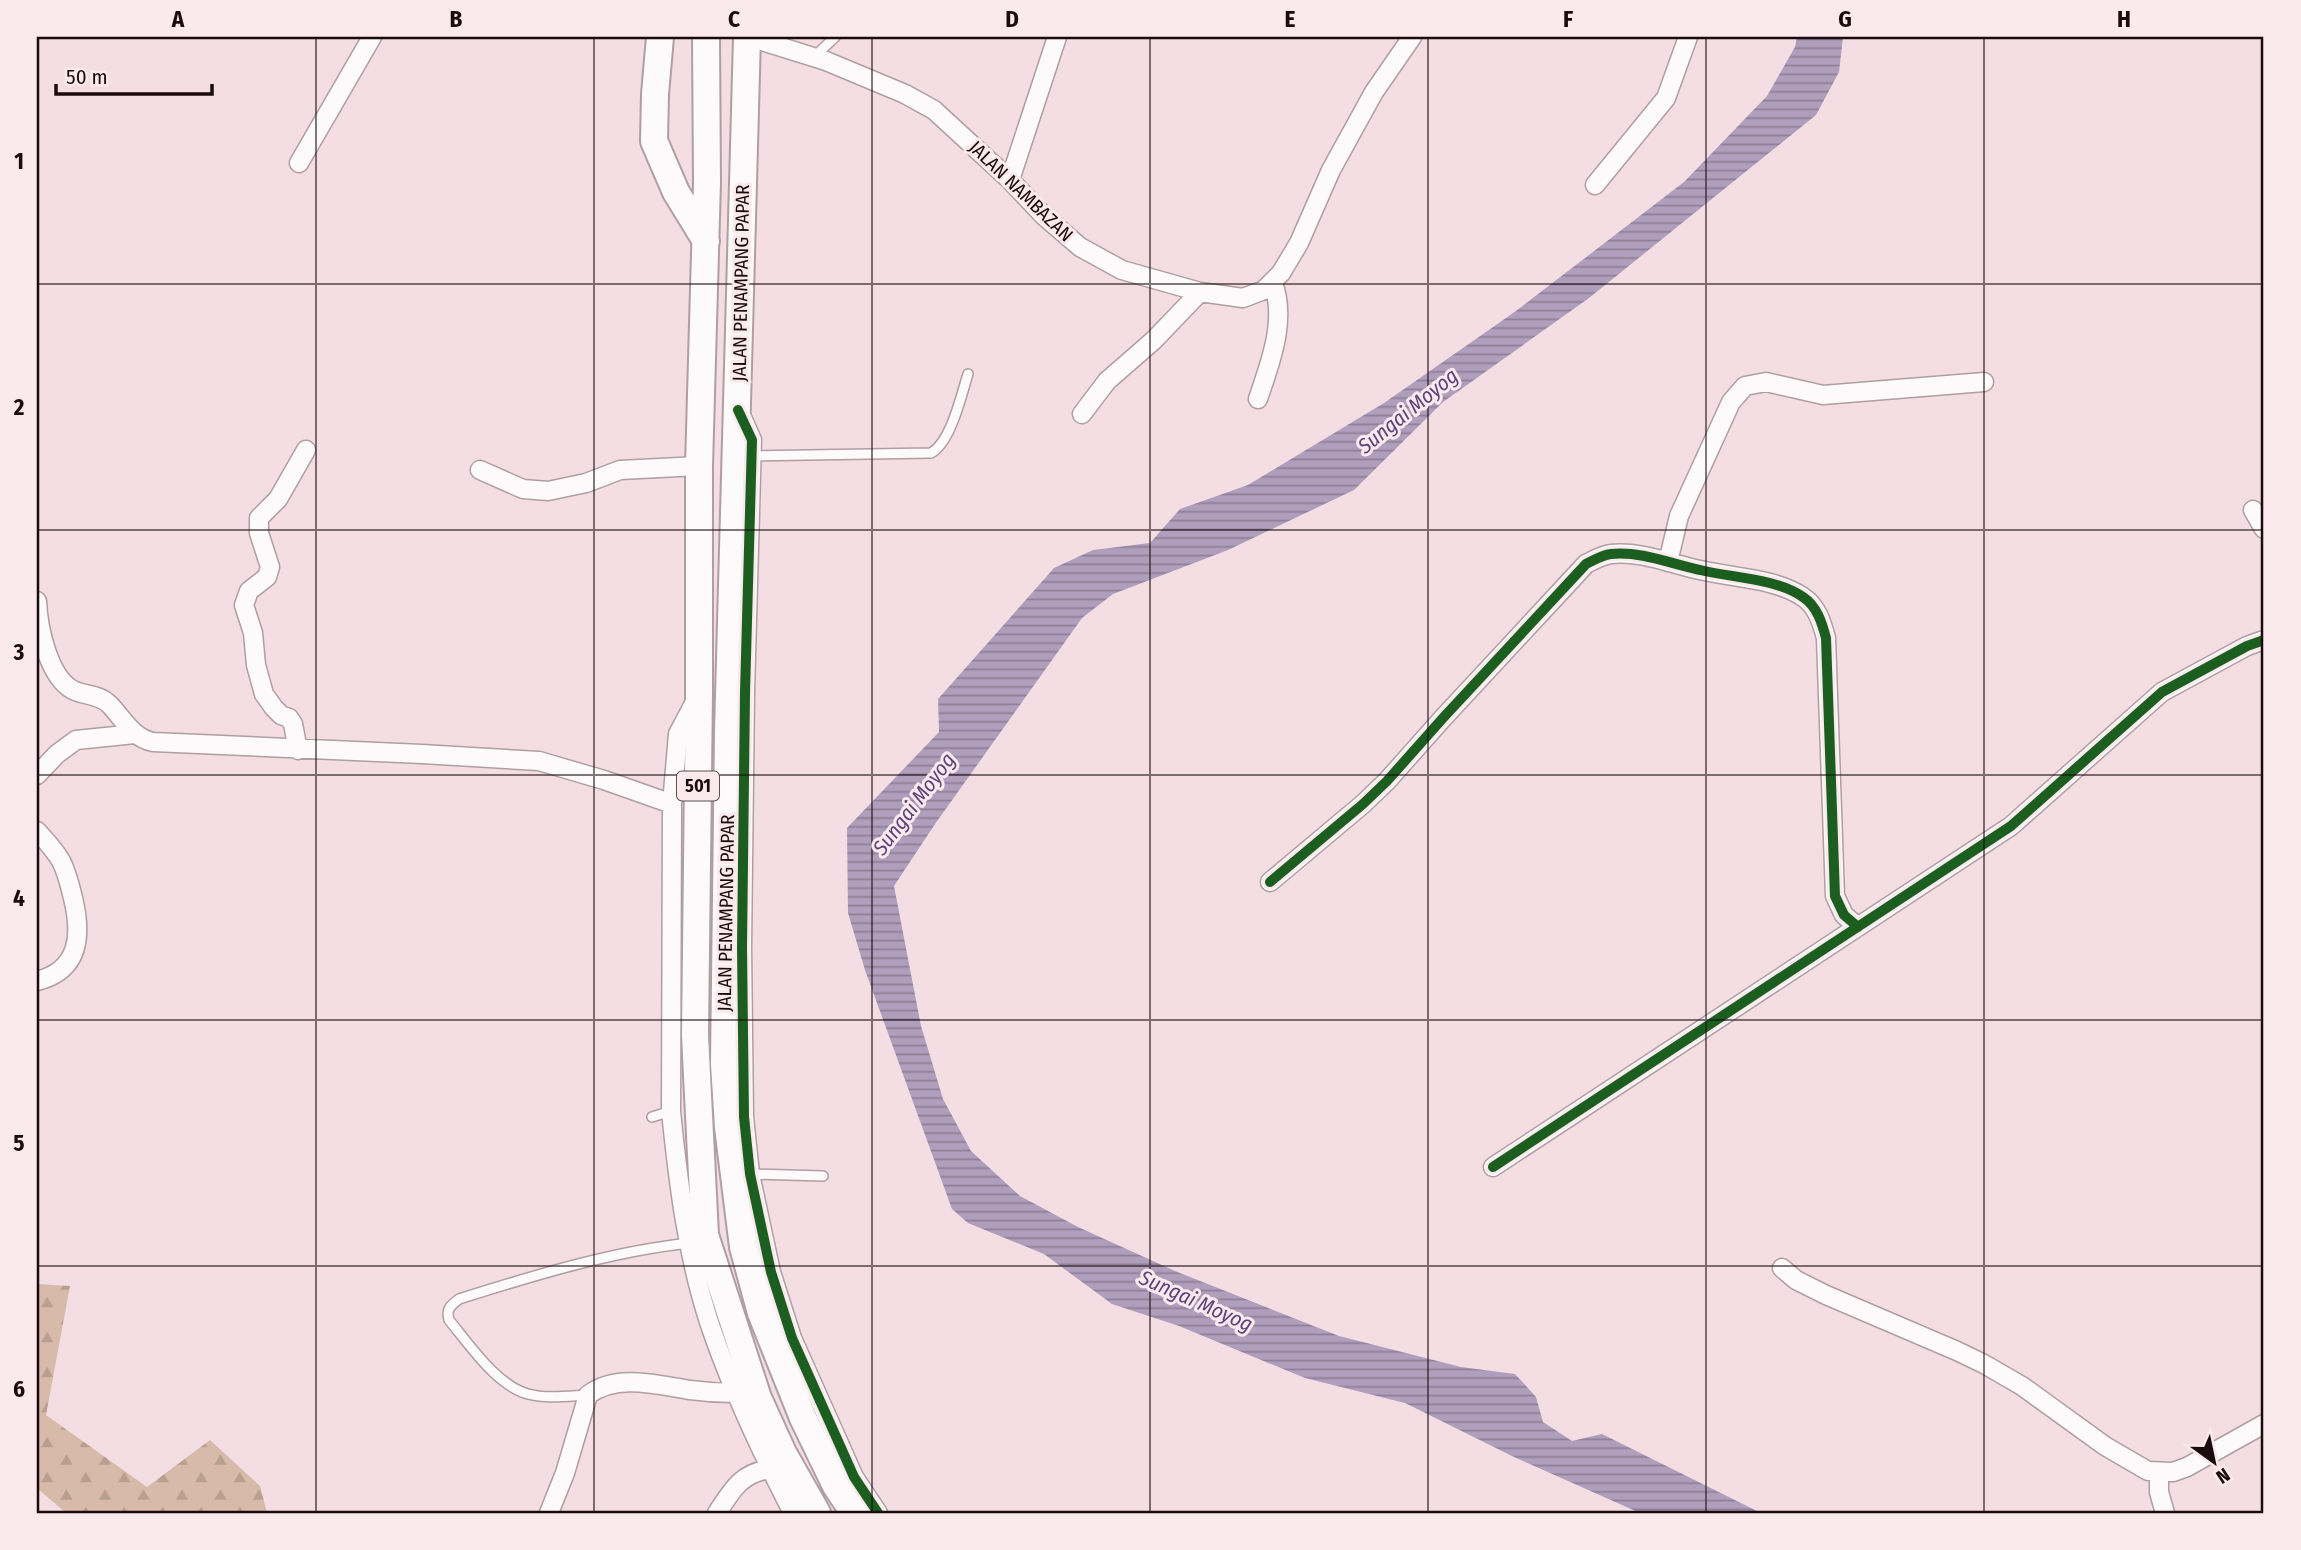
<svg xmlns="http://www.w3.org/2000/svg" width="2301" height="1550" font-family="'Fira Sans Condensed',sans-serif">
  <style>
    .forest { fill: url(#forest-firs) }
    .water { fill: url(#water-rules) }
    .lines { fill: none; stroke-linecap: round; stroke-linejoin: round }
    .lane-casing { stroke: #af9ea2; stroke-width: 12 }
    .street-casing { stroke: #af9ea2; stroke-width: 21 }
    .primary-casing { stroke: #af9ea2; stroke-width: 30 }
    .lane { stroke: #fdfafb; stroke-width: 9 }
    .street { stroke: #fdfafb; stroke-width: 18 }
    .primary { stroke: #fdfafb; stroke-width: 26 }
    .cycleway-casing { stroke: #fae9ed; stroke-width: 15 }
    .cycleway { stroke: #1b5e20; stroke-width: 10 }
    .grid { fill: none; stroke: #190b0e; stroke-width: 2; stroke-opacity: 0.55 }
    .labels { text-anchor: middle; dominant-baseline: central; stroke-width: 6; stroke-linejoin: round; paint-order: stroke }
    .shield { fill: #fae9ed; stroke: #5c4e51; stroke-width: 2 }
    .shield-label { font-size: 18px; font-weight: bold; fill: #190b0e }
    .street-label { font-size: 19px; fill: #190b0e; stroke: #fae9ed }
    .water-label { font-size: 21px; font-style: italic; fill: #5c437c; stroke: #fae9ed }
    .neatline { fill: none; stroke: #190b0e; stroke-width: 2.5 }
    .grid-label { font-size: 23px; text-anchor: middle; font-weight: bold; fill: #190b0e }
  </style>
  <defs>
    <pattern id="forest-firs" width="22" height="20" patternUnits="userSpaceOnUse" patternTransform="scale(1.75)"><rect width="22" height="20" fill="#d7baa9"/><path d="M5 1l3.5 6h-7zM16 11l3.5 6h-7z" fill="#b89f90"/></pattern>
    <pattern id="water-rules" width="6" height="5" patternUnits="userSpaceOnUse" patternTransform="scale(1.75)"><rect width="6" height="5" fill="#af9ebc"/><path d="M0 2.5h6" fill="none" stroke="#8e7f97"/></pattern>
  </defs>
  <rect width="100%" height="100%" fill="#f4dee3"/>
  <!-- forest -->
  <path class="forest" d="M37,1284L70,1286L46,1415L147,1487L210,1440L260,1486L267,1513H66L37,1488Z"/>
  <!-- water -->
  <path class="water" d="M1797,37H1843L1839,72L1816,115L1589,298L1443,402L1354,490L1228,550L1113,594L1082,618L935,824L894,886L921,1026L943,1099L971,1151L1020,1196L1078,1227L1175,1271L1339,1336L1461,1367L1515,1374L1536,1397L1543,1422L1572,1441L1602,1434L1761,1513H1640L1514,1457L1405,1403L1305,1378L1179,1326L1112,1304L1044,1254L968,1223L952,1209L865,970L848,913L847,828L939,732L938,699L1054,568L1093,550L1150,543L1180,509L1248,485L1384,403L1516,311L1684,182L1767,96L1795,47Z"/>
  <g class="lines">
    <defs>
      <path id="lane" d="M814,57L835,37
        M751,456L931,453C951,442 961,396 968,374
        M652,1117L671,1111
        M750,1174L823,1176
        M588,1395C568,1396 547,1399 528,1394C497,1386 469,1344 449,1320C446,1309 450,1306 459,1299C532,1276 613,1251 690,1243"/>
      <path id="street" d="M749,37L826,61L905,94L934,110L1010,180L1044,216L1080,247L1122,270L1200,292L1243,298L1264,290L1281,273L1299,243L1331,170L1374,92L1412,37
        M299,163L372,37
        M1010,180L1057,37
        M1595,185L1666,98L1688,37
        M1258,399C1270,363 1287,321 1273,283
        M740,413L752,440L745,693L742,947L744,1117L750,1174L771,1272L792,1338L854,1477L878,1513
        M1082,414L1107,381L1154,340L1200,292
        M480,470L523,489L548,491L586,483L620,470L699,466
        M2253,510L2264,529
        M1668,562L1679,516L1731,402L1745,386L1766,382L1823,395L1984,382
        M37,601C38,626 48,677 73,690C85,696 99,694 109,704C123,718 132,738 153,742L422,754L539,761L604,780L672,804
        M696,700L678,734L672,804L671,1111C678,1181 687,1254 709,1322C731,1388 761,1451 793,1513
        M298,750L293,724L289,718L281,715L274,708L264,694L256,665L253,633L244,605L249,591L267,577L270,567L259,533V518L278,499L306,450
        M37,775L57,754L76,740L135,734
        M37,831C45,840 55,850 61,861C67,872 70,886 73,898C82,935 80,970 37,981
        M1270,882L1363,804L1387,781L1443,718L1586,564C1594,560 1602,555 1611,554C1642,551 1671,564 1700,570C1733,578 1775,578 1803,597C1817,606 1822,623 1826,638L1835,896L1844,915L1858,927
        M1493,1167L2011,826L2162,692L2247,646L2264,640
        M1782,1268L1796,1280L1826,1295L1957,1351L1984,1364L2022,1386L2105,1446L2148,1471L2173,1472L2187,1467L2264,1424
        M2159,1473V1492L2165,1513
        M549,1513L565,1473L588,1395C617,1373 657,1385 690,1390C705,1392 720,1393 735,1393
        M717,1513C732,1490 741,1473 770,1469"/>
      <path id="primary" d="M660,37L655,94L654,141L676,192L706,241
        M706,37L707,182L699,466V692L695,1035L705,1235L758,1398L783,1453L817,1513
        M747,37L728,732L724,1064L728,1127L743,1247L761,1313L803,1418L836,1486L854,1513"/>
    </defs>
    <!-- lane casing -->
    <use href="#lane" class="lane-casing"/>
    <!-- street casing -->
    <use href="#street" class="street-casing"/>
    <!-- primary casing -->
    <use href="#primary" class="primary-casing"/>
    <!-- lane -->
    <use href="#lane" class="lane"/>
    <!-- street -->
    <use href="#street" class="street"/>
    <!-- primary -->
    <use href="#primary" class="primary"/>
    <defs>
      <path id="cycleway" d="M738,410L752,440L745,693L742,947L744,1117L750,1174L771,1272L792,1338L854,1477L878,1513
        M1270,882L1363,804L1387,781L1443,718L1586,564C1594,560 1602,555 1611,554C1642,551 1671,564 1700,570C1733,578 1775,578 1803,597C1817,606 1822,623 1826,638L1835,896L1844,915L1858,927
        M1493,1167L2011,826L2162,692L2247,646L2264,640"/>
    </defs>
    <!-- cycleway casing -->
    <use href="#cycleway" class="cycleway-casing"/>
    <!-- cycleway -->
    <use href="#cycleway" class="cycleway"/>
  </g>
  <!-- grid -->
  <path class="grid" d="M316,37V1513M594,37V1513M872,37V1513M1150,37V1513M1428,37V1513M1706,37V1513M1984,37V1513M37,284H2264M37,530H2264M37,775H2264M37,1020H2264M37,1266H2264"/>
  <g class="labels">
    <!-- shield labels -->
    <rect class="shield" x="677" y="771.5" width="42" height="29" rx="5"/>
    <g class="shield-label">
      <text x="698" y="786">501</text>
    </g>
    <!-- street labels -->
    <g class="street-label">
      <text transform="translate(1021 191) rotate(44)">JALAN NAMBAZAN</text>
      <text transform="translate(741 283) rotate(-89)">JALAN PENAMPANG PAPAR</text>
      <text transform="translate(726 913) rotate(-89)">JALAN PENAMPANG PAPAR</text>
    </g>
    <!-- water labels -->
    <g class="water-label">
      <text transform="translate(1408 411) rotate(-39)">Sungai Moyog</text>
      <text transform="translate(914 804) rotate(-53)">Sungai Moyog</text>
      <text transform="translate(1196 1301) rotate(24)">Sungai Moyog</text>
    </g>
  </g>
  <!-- border -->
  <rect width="2301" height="1550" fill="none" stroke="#fae9ed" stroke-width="77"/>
  <!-- north arrow -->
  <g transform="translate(2214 1462) rotate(147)" stroke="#fae9ed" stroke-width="5" paint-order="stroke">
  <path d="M0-5L12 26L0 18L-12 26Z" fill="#190b0e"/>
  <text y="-10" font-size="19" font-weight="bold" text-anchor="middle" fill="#190b0e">N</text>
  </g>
  <!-- scale -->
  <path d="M56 84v10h156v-10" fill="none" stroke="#190b0e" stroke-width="3.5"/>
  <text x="66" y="84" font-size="21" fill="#190b0e" stroke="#fae9ed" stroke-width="5" paint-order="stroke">50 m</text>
  <rect x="38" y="38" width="2224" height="1474" class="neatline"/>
  <g class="grid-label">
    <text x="178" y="27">A</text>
    <text x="456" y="27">B</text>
    <text x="734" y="27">C</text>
    <text x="1012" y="27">D</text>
    <text x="1290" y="27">E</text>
    <text x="1568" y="27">F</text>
    <text x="1845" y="27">G</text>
    <text x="2124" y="27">H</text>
    <text x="19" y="169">1</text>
    <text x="19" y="415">2</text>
    <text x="19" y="660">3</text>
    <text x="19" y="906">4</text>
    <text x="19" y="1151">5</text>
    <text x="19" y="1397">6</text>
  </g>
</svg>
